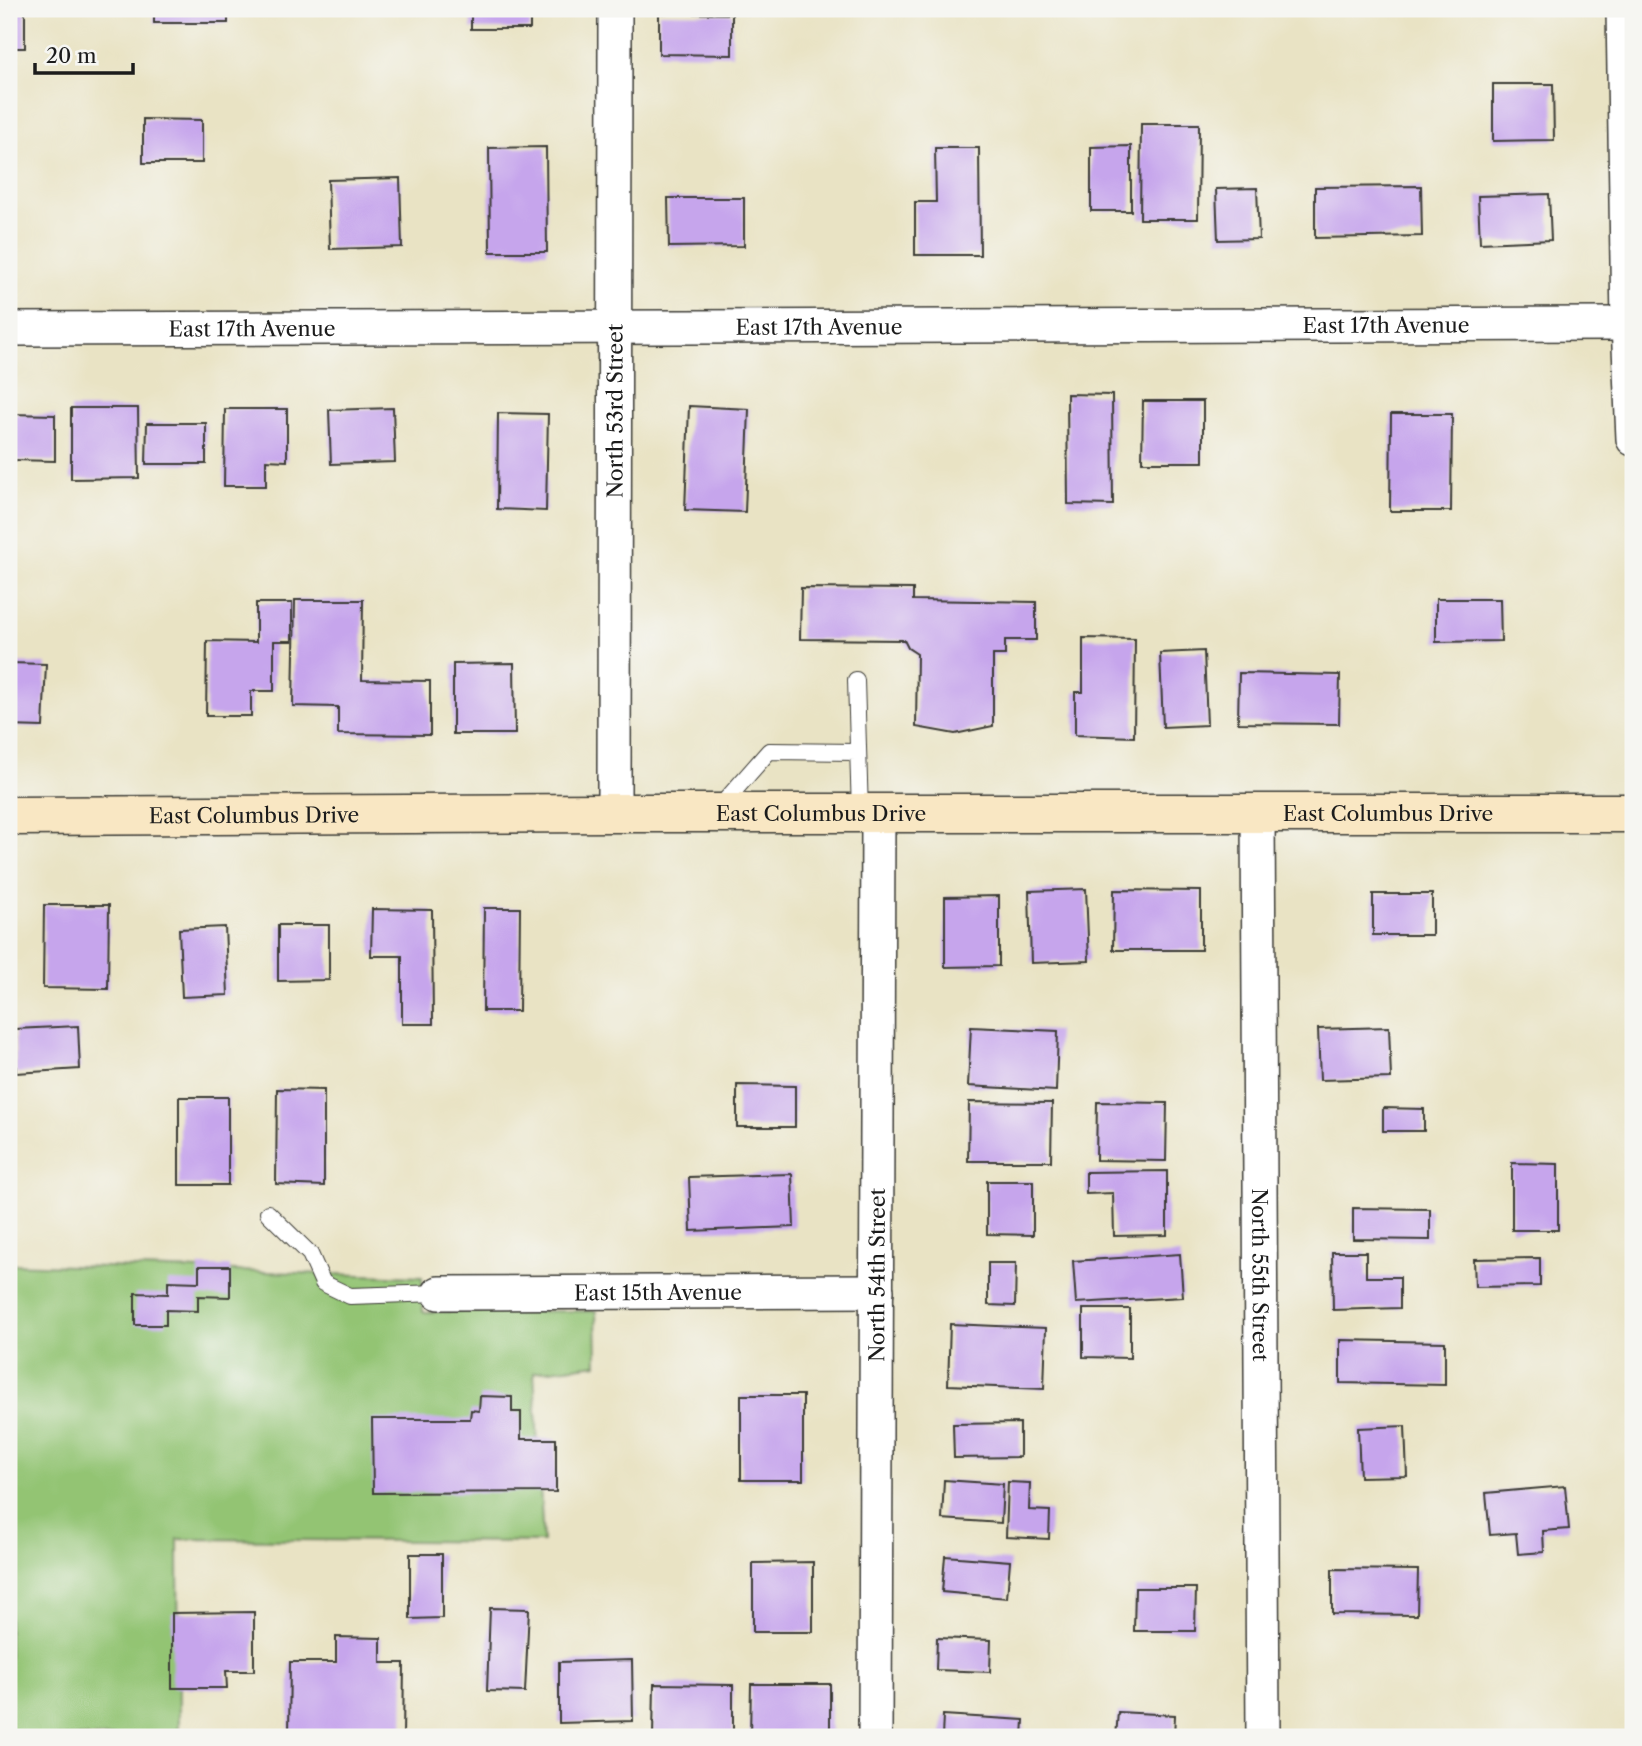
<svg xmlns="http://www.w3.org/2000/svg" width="1642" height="1746" font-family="'Libre Caslon Text',serif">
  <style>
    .green { fill: #93c473; stroke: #587048; stroke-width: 2 }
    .building { fill: #c6a5ec }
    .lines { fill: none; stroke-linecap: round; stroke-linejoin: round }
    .lane-casing { stroke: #3b3a35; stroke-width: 18 }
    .street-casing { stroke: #3b3a35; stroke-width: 36 }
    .secondary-casing { stroke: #3b3a35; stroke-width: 41 }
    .lane { stroke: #fff; stroke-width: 16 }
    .street { stroke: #fff; stroke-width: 33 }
    .secondary { stroke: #f9e7c3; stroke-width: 38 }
    .labels { text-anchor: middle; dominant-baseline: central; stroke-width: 7; stroke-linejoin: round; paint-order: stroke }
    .street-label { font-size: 21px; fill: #1c1c1c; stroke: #f6f6f2 }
  </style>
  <rect width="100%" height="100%" fill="#f6f6f2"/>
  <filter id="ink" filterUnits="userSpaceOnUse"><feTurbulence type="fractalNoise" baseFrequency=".0143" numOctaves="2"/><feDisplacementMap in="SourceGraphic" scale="14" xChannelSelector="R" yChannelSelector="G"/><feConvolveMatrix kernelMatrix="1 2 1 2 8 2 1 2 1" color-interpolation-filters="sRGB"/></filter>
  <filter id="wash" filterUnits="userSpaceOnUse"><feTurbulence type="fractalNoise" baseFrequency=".00686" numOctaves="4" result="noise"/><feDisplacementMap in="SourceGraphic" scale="28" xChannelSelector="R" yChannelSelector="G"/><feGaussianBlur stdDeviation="1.57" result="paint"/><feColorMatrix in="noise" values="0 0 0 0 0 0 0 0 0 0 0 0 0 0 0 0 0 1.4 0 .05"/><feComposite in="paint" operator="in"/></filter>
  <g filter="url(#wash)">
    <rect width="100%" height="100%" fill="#e9e3c4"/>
    <!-- green -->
    <path class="green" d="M9,1264L422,1277L423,1312L596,1311L597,1364L534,1372L543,1542L178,1539L179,1737H9Z"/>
    <g id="blocks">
      <!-- building -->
      <path class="building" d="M9,9H25V48H9Z
        M154,9H228V23H154Z
        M471,9H530V29H471Z
        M659,13L732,14V55L659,54Z
        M1493,84H1553L1554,140L1493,141Z
        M143,119L202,120V163H143Z
        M1141,124H1199L1198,219H1140Z
        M1131,146V211H1091V147Z
        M546,147L547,252H490L489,148Z
        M935,148H979L980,255H915V202H936Z
        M400,178L402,247L330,249L328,180Z
        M1421,186L1422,236L1315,238V187Z
        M1257,188L1259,239L1218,240L1216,189Z
        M1549,194L1551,240L1480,243L1478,196Z
        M668,198H744V246L669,247Z
        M1067,394L1112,395L1113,505L1068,504Z
        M1143,401H1203V462H1142Z
        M689,406L749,409L745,512L685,510Z
        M71,408H138L139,478L71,479Z
        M393,408L395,462L331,464L329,410Z
        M225,409H287V461L266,460V486H224Z
        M498,413L548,414L546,511L497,509Z
        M9,414L55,415V461L12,460V476H9Z
        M1391,414H1452L1451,511H1390Z
        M147,423H206V464H146Z
        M801,588L913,589V600L1036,602V640H1005V655H993V726L955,734L916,727L917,654L908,648L904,640L800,639Z
        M1436,599H1500L1501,641L1436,642Z
        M295,600H363L362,680L430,681V735L338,734V707L293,706Z
        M256,603H292V641H274V691H251V716H206L207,641L256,642Z
        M1083,638L1135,639L1134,737L1075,735V692H1083Z
        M1204,651L1207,725L1163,727L1160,653Z
        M9,663L46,664L43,727L9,726Z
        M514,663L515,734H453V664Z
        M1239,673L1340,675L1339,724L1238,723Z
        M1086,889L1089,961L1031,963L1029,891Z
        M1114,890L1201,891V950H1113Z
        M1373,894H1432V935H1373Z
        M999,896V966L945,967V897Z
        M44,905H109L108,989L43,988Z
        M484,908H520L519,1011H483Z
        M372,909L432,910L433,1024H402V956H371Z
        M278,925H329V980L278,981Z
        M225,927L228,995L182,997L179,929Z
        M78,1026L80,1069L16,1073L15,1029Z
        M971,1027L1058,1031L1056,1091L968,1086Z
        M1389,1027L1391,1078L1320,1080L1318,1029Z
        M9,1029H12L11,1082H9Z
        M737,1085L795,1086V1127H737Z
        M277,1089L324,1090V1186L276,1184Z
        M179,1097H228V1185H179Z
        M969,1102L1052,1103L1051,1161H968Z
        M1097,1102L1167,1103L1166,1161L1096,1160Z
        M1383,1108L1424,1109V1131H1383Z
        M1512,1163L1558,1164V1230H1512Z
        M1167,1171V1235L1114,1236L1113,1193L1086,1194V1172Z
        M792,1174L794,1227L691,1231L689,1177Z
        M987,1181H1033V1235L987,1234Z
        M1353,1208L1430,1209V1240L1353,1239Z
        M1332,1252H1366V1277H1400V1308L1333,1310Z
        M1180,1254L1183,1297L1076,1303L1073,1261Z
        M1540,1258V1286L1475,1287L1474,1259Z
        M988,1263H1016L1015,1306L988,1305Z
        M199,1266H230V1297L198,1296V1311L166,1310V1325H135V1293L168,1294V1281L199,1282Z
        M1083,1309H1130V1358L1083,1357Z
        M950,1324L1046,1328L1044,1389L948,1385Z
        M1340,1340L1445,1342V1385L1340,1383Z
        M741,1395H803V1480H741Z
        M480,1396L512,1397V1412H521V1439H556V1492L373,1493L372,1419H470L471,1410L479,1411Z
        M1020,1423V1457L954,1458L953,1424Z
        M1405,1426L1407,1476L1360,1477L1358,1428Z
        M944,1480L1003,1484L1001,1523L942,1519Z
        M1008,1482L1030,1483L1029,1510L1050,1511L1049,1539L1006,1537Z
        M1565,1486L1569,1529L1543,1531L1544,1552L1518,1554L1516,1533L1490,1535L1486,1493Z
        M410,1554H442V1618L410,1619Z
        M945,1556L1010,1561L1007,1598L942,1592Z
        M813,1562V1632H753V1563Z
        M1332,1569L1418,1570L1417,1615L1332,1614Z
        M1135,1588H1196L1195,1631H1134Z
        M490,1608L529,1609L525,1692L487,1691Z
        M254,1612V1671H226L227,1688H172V1613Z
        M336,1637L381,1638V1663H404L403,1737L289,1735L290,1662H336Z
        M937,1638L991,1640L990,1672L936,1670Z
        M632,1660L633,1721L559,1723V1662Z
        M654,1684L733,1685V1737H653Z
        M751,1684H830V1737H750Z
        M1118,1712L1175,1715L1174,1737H1116Z
        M943,1715L1024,1720L1023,1737H942Z"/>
    </g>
  </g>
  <g filter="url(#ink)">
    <use href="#blocks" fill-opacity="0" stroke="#3b3a35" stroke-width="2"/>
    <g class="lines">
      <defs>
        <path id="lane" d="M856,680L860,813
          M718,809L769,751L857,752
          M268,1213L310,1254L323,1283L350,1296L439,1293"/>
        <g id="street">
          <path d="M1623,9L1628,324L1633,439"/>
          <path id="s1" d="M9,329L1628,324"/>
          <path id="s2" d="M614,813L615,9"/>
          <path id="s3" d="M1258,813L1263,1737"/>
          <path id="s4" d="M439,1293L877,1291"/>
          <path id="s5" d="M875,1737L878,813"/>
        </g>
        <g id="secondary">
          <path id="s6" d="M9,816L614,813H1633"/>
        </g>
      </defs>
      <!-- lane casing -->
      <use href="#lane" class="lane-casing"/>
      <!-- street casing -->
      <use href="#street" class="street-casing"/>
      <!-- secondary casing -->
      <use href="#secondary" class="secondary-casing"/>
      <!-- lane -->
      <use href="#lane" class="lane"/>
      <!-- street -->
      <use href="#street" class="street"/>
      <!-- secondary -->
      <use href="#secondary" class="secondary"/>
    </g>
  </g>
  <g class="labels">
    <!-- street labels -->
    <g class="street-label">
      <text stroke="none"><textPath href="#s1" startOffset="1377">East 17th Avenue</textPath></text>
      <text stroke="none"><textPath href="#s1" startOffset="810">East 17th Avenue</textPath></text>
      <text stroke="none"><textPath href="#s1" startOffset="243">East 17th Avenue</textPath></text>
      <text stroke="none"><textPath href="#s2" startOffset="402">North 53rd Street</textPath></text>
      <text stroke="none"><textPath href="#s6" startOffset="812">East Columbus Drive</textPath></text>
      <text stroke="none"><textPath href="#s6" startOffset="1379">East Columbus Drive</textPath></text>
      <text stroke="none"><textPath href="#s6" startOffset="245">East Columbus Drive</textPath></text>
      <text stroke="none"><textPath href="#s5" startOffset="462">North 54th Street</textPath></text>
      <text stroke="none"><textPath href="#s3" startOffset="462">North 55th Street</textPath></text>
      <text stroke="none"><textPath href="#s4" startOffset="219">East 15th Avenue</textPath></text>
    </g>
  </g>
  <!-- margin -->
  <rect width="1642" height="1746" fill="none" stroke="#f6f6f2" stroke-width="35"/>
  <!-- scale -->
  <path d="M35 63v10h98v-10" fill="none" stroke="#1c1c1c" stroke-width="3.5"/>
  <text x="46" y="63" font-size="21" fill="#1c1c1c" stroke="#f6f6f2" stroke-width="5" paint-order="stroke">20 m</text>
</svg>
